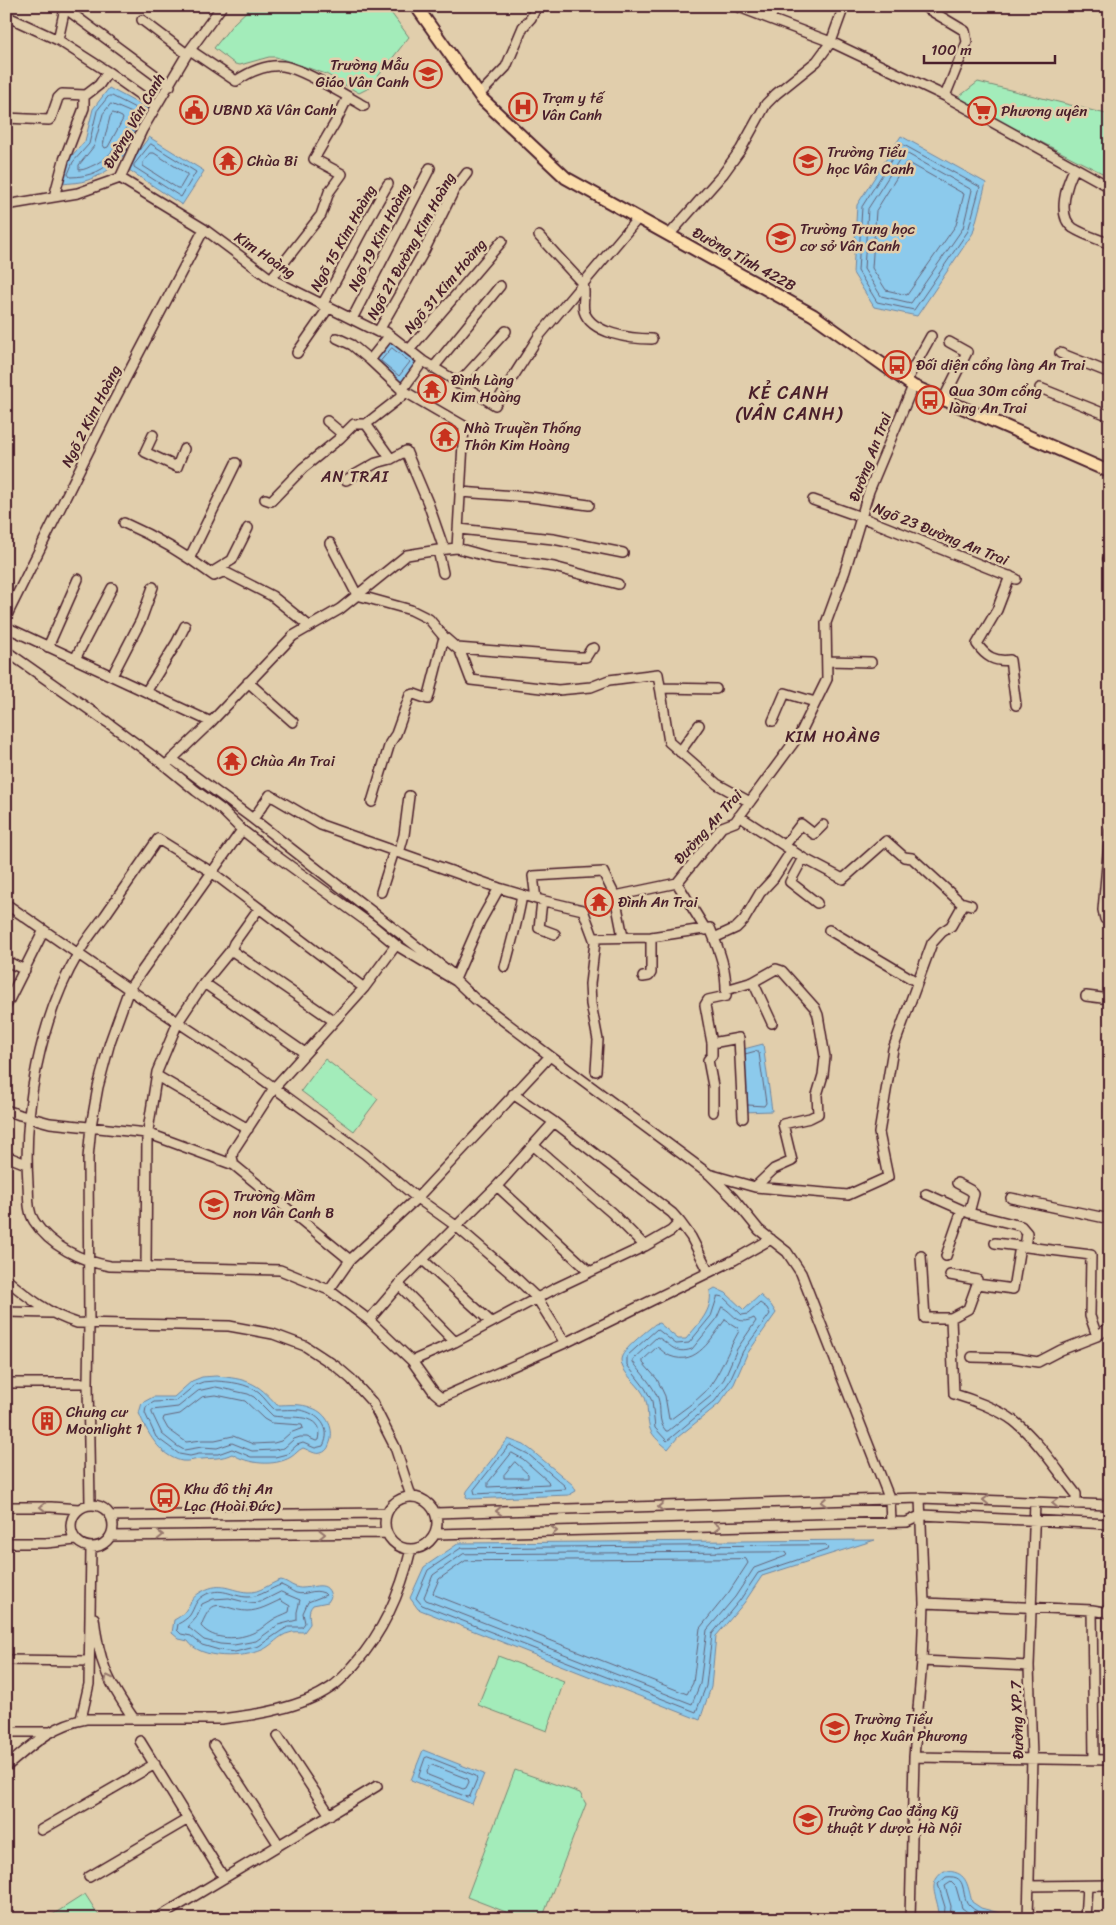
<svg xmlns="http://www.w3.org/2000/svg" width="1116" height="1925" font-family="Sriracha,sans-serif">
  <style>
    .green { fill: #a3ecba; stroke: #768672 }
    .water { fill: #8ccaec; stroke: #72869f }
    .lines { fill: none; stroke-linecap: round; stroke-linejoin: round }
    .shore { stroke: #646378; stroke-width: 1 }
    .minor-casing { stroke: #4a1f2b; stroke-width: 12 }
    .major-casing { stroke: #4a1f2b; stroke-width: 15 }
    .minor { stroke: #e1ceac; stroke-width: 9 }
    .major { stroke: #fbddab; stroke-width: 11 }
    .oneway { stroke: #96766c }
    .labels { text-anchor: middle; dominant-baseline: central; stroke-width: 5; stroke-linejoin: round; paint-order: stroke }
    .poi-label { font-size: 15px; fill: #4a1f2b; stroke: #e1ceac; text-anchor: start }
    .street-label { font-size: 15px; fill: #4a1f2b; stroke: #e1ceac }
    .neighbourhood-label { font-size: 16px; letter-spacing: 1px; fill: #4a1f2b; stroke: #e1ceac }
    .quarter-label { font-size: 18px; letter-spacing: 1px; fill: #4a1f2b; stroke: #e1ceac }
  </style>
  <rect width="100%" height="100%" fill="#e1ceac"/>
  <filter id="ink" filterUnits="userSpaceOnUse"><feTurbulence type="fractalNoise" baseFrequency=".02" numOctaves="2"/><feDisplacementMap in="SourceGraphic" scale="10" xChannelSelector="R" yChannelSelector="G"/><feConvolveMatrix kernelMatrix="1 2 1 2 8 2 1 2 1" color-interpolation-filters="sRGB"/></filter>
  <g filter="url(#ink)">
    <!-- green -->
    <path class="green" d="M252,6H386L409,37L369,88L359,93L326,74L276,57H269L240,65L235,64L214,48L233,24Z
      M978,82L1110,115V177L956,99Z
      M325,1059L378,1099L354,1131L301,1091Z
      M498,1656L564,1681L547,1731L478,1705Z
      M515,1770L580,1793L586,1804L542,1919H524L467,1897Z
      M85,1894L101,1919H46Z"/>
    <!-- water -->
    <path class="water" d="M109,88L150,110C132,141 125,167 88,180C80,183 70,183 62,184L63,175L69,159L85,141L93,109Z
      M901,136L986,183L973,233L917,316L874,307L853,273L857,205Z
      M149,137L204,171L182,205L126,168Z
      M391,341L418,362L400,385L373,362Z
      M763,1044L772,1111L743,1112L740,1050Z
      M715,1288L726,1293L744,1310L760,1295L771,1305L776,1313L747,1354L734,1384L719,1404L678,1437L668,1449C662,1444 653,1437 650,1429C645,1414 651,1403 640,1389C634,1381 621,1371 621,1360C621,1350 647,1331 655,1324L659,1323L678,1339H686C698,1324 713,1311 710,1291Z
      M216,1376C247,1379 257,1382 277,1405C288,1405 301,1403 312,1408C327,1413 336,1430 329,1445C328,1449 325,1452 321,1453C315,1455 309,1450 303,1448C298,1450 296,1454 291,1457C274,1467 248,1464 232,1454C221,1459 213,1458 202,1459C195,1459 189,1462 182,1461C159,1456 147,1432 139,1413L142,1403L153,1397H174L192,1381L202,1377Z
      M508,1439L524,1445L531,1450L573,1485L576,1491L569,1495L471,1499L466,1497L467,1491Z
      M875,1540L762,1576L744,1603L716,1636L711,1687L700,1720L418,1609L410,1598L424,1567L459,1543Z
      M281,1580C287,1581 290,1585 296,1587C307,1592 328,1576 331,1597L328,1602L313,1605C307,1612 310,1616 310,1624L304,1632C299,1632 293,1631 289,1633C279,1635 272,1646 262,1650C244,1658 200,1660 188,1641L179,1639L172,1633L174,1620C192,1611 186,1599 203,1591C222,1581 230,1591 248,1592C260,1593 270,1583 281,1580Z
      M423,1750L484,1774L472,1804L411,1780Z
      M944,1871C967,1871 967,1883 972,1902L981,1908L1007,1915L1009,1919H939C940,1897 924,1886 944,1871Z"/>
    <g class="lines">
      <!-- shore -->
      <path class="shore" d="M109,96H112L141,111L142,114C124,146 113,177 70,177L68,174L73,162L89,144L97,111Z
        M111,104L132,113L133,116C122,137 116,154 94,165C89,167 85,170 79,170V165L94,146L103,114Z
        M113,113L122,117L123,119L108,147L105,148L103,145L110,117Z
        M151,144L196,172L181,197L134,167V165Z
        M902,144L980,187L968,231L914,310L877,302L858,271L862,207Z
        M150,153H154L187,174V176L180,188H177L143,166V163Z
        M904,153H906L972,190L963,228L911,303L881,296L864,269L868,209Z
        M906,163H909L964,194L956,225L907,295L886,290L872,268L876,211Z
        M392,348L410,362L399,376L381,361Z
        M745,1054L756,1051L759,1053L766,1103L764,1106L748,1105
        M718,1296L723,1297L742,1315L748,1314L760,1303L767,1308L770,1314L743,1351L729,1382L715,1401L667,1441L655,1428L652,1401L645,1388L627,1365V1356L657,1329L676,1344L689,1343L711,1316Z
        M722,1307C735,1313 736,1327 754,1318L756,1321L737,1349L724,1379L711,1396L668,1431H666C657,1421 662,1409 658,1398C652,1384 642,1374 633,1362V1359L657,1337C671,1344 674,1355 692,1349L716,1320Z
        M725,1320L738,1328L739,1331C728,1350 720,1375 705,1392C695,1402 683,1410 671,1419H669L665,1396L657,1379L643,1363V1360L657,1347C662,1350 665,1354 670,1356C697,1367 712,1337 725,1320Z
        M216,1381C230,1382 247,1383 259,1393C265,1398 269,1405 275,1410C283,1410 292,1409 300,1410C318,1413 333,1428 323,1446L315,1448L303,1443L297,1445L287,1454L275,1457H251L232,1449L218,1454H199L190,1456L179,1454L156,1437L145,1413L146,1407L154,1402L176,1401L195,1385L203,1382Z
        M216,1387L248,1394L254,1397L273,1416C289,1419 326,1411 319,1440L316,1441L307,1437H300L294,1439L284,1448L274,1450L252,1451L232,1443L217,1448L202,1447L184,1450L177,1446L162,1434L152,1413V1410L178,1407L198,1391Z
        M216,1395L245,1401L264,1419L271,1423L302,1425L303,1428L290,1433L281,1441L274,1443L253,1444L233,1436L215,1440H202L186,1442L168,1429L163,1420L164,1417L180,1414L202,1397Z
        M510,1445L528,1454L565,1486L566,1489L475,1494L474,1490Z
        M512,1453L523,1459L548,1481L549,1484L488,1487V1483Z
        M515,1462L528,1474V1478H504V1475Z
        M826,1545L828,1547L827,1550L758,1573L740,1600L712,1634L706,1686L696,1712L422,1605L416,1598L428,1570L461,1548Z
        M785,1552L787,1553L786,1556L754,1568L735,1597L707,1630L700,1684L692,1704L426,1600L424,1597L433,1575L463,1554Z
        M746,1559L748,1563L729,1592L700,1628L693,1683L687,1694L435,1595L433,1593L439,1579L465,1561Z
        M281,1585C287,1587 291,1591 296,1593C307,1596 312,1588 324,1593L326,1595L308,1602L303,1613L305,1623L302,1627H288L281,1631L259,1646L235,1652L219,1650L202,1645L191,1636L181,1634L177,1630L178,1624C182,1622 188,1618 190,1615C195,1607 195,1601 203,1596C221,1585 232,1597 248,1597C261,1597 270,1588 281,1585Z
        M281,1592L300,1600L297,1612V1620L278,1625L256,1641L234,1645L220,1644L204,1640L188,1627L196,1618L202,1604L213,1599L229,1598L249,1603L260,1602Z
        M280,1600L290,1606L289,1612C283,1615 276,1617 271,1621C266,1624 261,1630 255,1632C239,1640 213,1641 201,1626C214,1592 222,1610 247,1611C259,1611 269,1605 280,1600Z
        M428,1757L476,1776L477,1779L470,1796L467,1797L419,1778V1775L425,1758Z
        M432,1765L468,1779L469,1782L466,1788L463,1789L428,1775L427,1772L429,1767Z
        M944,1919L945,1907L938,1884L946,1877C970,1874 959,1897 970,1906C979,1915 991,1915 1003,1919
        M950,1919L951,1906L945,1886L951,1882L956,1887L962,1908L977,1919"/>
      <defs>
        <path id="minor" d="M62,6L170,86
          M736,6L831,42L945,96L1110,187
          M923,6L965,31L967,42L945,96
          M6,16L58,40L108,72L156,106
          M770,19L775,6
          M142,20L187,54
          M58,40L65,8
          M190,50L236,81C249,72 267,64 283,66C303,69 345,95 364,106
          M479,95L506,67L523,27L531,18L537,6
          M6,118L49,120L51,118L58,98L62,94L86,95L99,85L108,72
          M1075,168C1067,182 1056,216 1073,228C1084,235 1098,239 1110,244
          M120,178L204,229L271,279L378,332H386L423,361L495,405L539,336L639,217
          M54,197L64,160L84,108V96
          M6,205L78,193L120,178L142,130L187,54L222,6
          M669,235L723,174L741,149L766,104L776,94L817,61L831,42L844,6
          M539,236L583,284C586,293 582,302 584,311C591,334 632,339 652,339
          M271,279L321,215L329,192L342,174L314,159L335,123L348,97
          M322,305C345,265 365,223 388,184
          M352,319L430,168
          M378,332L423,253L454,190L467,173
          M390,335L370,360L402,390V396L366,424L391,459
          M337,338L352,345L370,360
          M409,350L502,241
          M297,353L329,307
          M1060,353L1110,373
          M433,368L500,286
          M906,381L931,336
          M458,384L506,331
          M1040,388L1110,416
          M943,400L967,352L949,342
          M153,435L145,452L177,467L184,449
          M340,438L354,424H366
          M346,480L376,463L391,459L406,451L428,503L444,549
          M460,492L530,497L589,505
          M265,499L271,501L303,468L340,438V432L327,421
          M813,500L861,517L1016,579
          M124,523C156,537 186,555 214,576L223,572L227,573L272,596L309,626
          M459,529L553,539L623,553
          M330,543L357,595L411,610L429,619L444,637L428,699L414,694L410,695L396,734L390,743L372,802
          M457,548L493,558L554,567L618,584
          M438,550L443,573
          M190,557L236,463
          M1108,559L1110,560
          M214,571L232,560L248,528
          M1010,576L997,610L977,644C986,657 995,662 1010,660L1016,705
          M6,617L109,410L204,229
          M6,627L211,722
          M444,637L460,651L471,680L558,690L591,687L609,680L658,674L669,742L717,784L750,802
          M48,647L78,579
          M457,648L577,657H586L591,649L594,648
          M6,651L107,722L157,759L196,791L222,810L242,830L264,847L373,926L396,945L456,981L475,999L550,1056L710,1175L733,1198L759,1230L787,1252L801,1273L890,1500L891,1522
          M75,659L112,588
          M827,661L871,662
          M112,676L141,620L153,587
          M248,682L293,722
          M660,688L716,689
          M146,692L177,642L185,626
          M773,721L785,693L815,702
          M680,752L699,725
          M172,759L253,819L456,977L480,922L499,888
          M165,766L211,722L293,636L340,609L407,555L438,550L457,548L464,426L402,390L423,361
          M739,816L803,858L843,879L886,841L904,857L912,858L960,902L971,905
          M253,819L270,795L321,825L499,888L536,899L583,910L595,942L590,984L591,1004L598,1040L596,1071
          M1110,831L1103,910L1105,919L1110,921
          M785,845L801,824L814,834L823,825
          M399,853L404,835L409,796
          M803,858L790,882L817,903
          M677,883L706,930
          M381,892L394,851
          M615,896L677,883L722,827L735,822L800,734L827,679L826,623L845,571L869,491L913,386
          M536,899L533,876L603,872L615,896L623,937
          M542,901L539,928L555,934
          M6,904L146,1001L247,1068L365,1154L417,1198L456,1226L514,1276L537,1298L565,1343
          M829,930L917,982
          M594,938L651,937L710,928C720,952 727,970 726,996L708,1000L705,1005L712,1043V1055L708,1060L713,1086V1112
          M714,938L736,928L744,920L760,893L773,879L792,850
          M231,950L334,1021
          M6,961L25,970
          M505,967C511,943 518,920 522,895
          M643,977L649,976L651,973V937
          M753,982L776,969L782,971L815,1008L818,1015L825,1057L823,1075L817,1095L818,1114L810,1118L783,1124L792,1161L774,1169L755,1187
          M204,983L305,1053
          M364,988L213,873L158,839C140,865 122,891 104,917C95,929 85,941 78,954C40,1019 23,1109 28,1184C29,1196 27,1210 34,1221C50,1246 81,1261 110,1266L280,1270L329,1290L369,1320L412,1361L434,1392L441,1398L565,1343L734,1260L771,1239
          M726,990L753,982L772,1023
          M1086,996L1110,999
          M6,1006L44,930
          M712,1043L739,1038L743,1118
          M157,1076L248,1129
          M6,1110L20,1115L50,1123L147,1133L234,1165L350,1260L329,1290
          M534,1146L612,1213L645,1246
          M6,1156L26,1164
          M234,1165L232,1157L233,1151L274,1088L364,988L396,945
          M712,1175L755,1187L848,1195L888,1177L879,1133L893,1049L932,943L942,932L951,926L964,903
          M957,1183L970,1190L974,1194L969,1213
          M497,1186L590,1272
          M926,1194L969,1213L1021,1226L1027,1233L1025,1247
          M1011,1198L1110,1219
          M680,1222L691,1237L709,1272
          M995,1243L1091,1255L1090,1316L1097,1336
          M921,1256L925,1318H951L954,1394C971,1399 1000,1410 1014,1421C1038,1440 1057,1470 1076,1494V1504
          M946,1256L962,1210
          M350,1260L417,1198L550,1056
          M423,1260L491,1322
          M146,1266L147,1137L157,1072L178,1022L204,983L231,950L234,943L259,908
          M950,1275L977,1280V1284
          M6,1279C27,1297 50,1315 77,1323L229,1326L273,1334L305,1346L337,1367L351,1379L372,1402L395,1447L411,1496
          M6,1312L51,1313
          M951,1318L968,1309L977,1284L1013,1289L1020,1246
          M369,1320L399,1285
          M455,1342L399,1285L402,1280L497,1186L554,1122
          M972,1357L1013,1358L1038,1362L1061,1350L1097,1336L1110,1327
          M412,1361L455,1342L556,1288L645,1246L671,1231L680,1222L672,1213L554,1122L513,1094
          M6,1383H88
          M385 1523a26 26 0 1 1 52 0a26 26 0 1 1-52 0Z
          M71 1526a21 21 0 1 1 42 0a21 21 0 1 1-42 0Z
          M90,1505L88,1383L89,1324L88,1158L91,1126L98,1087L110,1042L129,989L242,830
          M6,1507H51L79,1509
          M436,1513L920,1498L1110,1505
          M111,1516L386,1513
          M436,1534L907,1522L922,1515L1110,1524
          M111,1536L387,1533
          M6,1543H46L76,1540
          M924,1603L1092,1610L1110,1613
          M1092,1610L1094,1759
          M94,1618C99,1663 108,1682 134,1719
          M6,1660L89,1661
          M922,1661L1029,1666
          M81,1719L89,1684L91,1547
          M6,1732H50
          M278,1736L330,1815
          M140,1741L224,1878
          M214,1745L279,1845
          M914,1757L1110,1760
          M6,1767C32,1745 52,1725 86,1719H221C256,1715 301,1708 330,1688C340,1682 347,1673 355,1664C384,1631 401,1592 411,1549
          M41,1830L155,1764
          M89,1877L188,1819
          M1029,1886L1110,1885
          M156,1919L377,1786
          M910,1919L914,1757L922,1661L924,1603L920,1498
          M1028,1919L1032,1757L1029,1666L1035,1502
          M1085,1919L1087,1886"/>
        <path id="major" d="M416,6L482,99L566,178L813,315L913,386L1110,472"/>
      </defs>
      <!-- minor casing -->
      <use href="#minor" class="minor-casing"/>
      <!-- major casing -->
      <use href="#major" class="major-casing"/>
      <!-- minor -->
      <use href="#minor" class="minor"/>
      <!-- major -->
      <use href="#major" class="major"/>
    </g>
    <!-- one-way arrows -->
    <defs><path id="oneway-chevron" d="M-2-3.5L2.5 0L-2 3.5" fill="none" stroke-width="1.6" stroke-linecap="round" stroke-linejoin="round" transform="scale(1.25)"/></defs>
    <g class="oneway">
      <use href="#oneway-chevron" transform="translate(986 1500) rotate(-178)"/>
      <use href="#oneway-chevron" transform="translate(824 1502) rotate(178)"/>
      <use href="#oneway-chevron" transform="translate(1055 1503) rotate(-178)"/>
      <use href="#oneway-chevron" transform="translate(43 1507) rotate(-180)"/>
      <use href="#oneway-chevron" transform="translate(661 1507) rotate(178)"/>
      <use href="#oneway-chevron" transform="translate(499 1511) rotate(178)"/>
      <use href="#oneway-chevron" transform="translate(717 1527) rotate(-1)"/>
      <use href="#oneway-chevron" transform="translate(554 1531) rotate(-1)"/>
      <use href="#oneway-chevron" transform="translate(322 1534) rotate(-1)"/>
      <use href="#oneway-chevron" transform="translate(160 1535) rotate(-1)"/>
      <use href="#oneway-chevron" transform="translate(108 1678) rotate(-117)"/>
    </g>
  </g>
  <!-- icons -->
  <defs>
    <symbol id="school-ring" viewBox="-11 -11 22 22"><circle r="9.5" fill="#e1ceac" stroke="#c8321e" stroke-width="1.5"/><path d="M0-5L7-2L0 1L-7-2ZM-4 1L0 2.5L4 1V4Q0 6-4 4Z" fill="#c8321e"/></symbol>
    <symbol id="hospital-ring" viewBox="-11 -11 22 22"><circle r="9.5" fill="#e1ceac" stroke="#c8321e" stroke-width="1.5"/><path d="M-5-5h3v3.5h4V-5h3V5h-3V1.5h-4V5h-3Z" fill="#c8321e"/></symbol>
    <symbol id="civic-ring" viewBox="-11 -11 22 22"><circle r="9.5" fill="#e1ceac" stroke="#c8321e" stroke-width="1.5"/><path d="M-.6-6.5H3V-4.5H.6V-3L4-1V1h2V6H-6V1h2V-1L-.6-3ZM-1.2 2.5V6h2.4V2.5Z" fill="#c8321e"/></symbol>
    <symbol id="supermarket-ring" viewBox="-11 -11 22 22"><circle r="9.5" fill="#e1ceac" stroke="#c8321e" stroke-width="1.5"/><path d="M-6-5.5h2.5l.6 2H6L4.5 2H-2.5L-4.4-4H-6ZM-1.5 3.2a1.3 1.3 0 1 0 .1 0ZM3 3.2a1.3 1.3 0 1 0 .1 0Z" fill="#c8321e"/></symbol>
    <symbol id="temple-ring" viewBox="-11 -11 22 22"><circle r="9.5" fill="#e1ceac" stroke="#c8321e" stroke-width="1.5"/><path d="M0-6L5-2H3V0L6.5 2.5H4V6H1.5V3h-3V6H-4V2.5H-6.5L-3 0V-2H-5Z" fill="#c8321e"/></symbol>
    <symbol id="bus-ring" viewBox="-11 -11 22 22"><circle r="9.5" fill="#e1ceac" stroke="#c8321e" stroke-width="1.5"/><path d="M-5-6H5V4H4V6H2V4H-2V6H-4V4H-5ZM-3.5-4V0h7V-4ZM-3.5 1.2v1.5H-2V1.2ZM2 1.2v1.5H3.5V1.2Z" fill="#c8321e"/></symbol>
    <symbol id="building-ring" viewBox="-11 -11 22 22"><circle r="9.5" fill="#e1ceac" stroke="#c8321e" stroke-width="1.5"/><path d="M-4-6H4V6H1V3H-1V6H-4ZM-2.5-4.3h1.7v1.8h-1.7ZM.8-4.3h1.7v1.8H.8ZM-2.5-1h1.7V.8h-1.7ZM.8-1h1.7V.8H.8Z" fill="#c8321e"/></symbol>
    <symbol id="university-ring" viewBox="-11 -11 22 22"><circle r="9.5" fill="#e1ceac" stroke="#c8321e" stroke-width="1.5"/><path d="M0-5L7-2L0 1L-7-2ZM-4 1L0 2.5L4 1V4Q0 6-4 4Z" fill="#c8321e"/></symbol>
  </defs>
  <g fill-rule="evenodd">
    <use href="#school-ring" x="412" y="58" width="32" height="32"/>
    <use href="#hospital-ring" x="507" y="91" width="32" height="32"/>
    <use href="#civic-ring" x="178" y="94" width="32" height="32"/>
    <use href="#supermarket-ring" x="966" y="95" width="32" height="32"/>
    <use href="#temple-ring" x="212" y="145" width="32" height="32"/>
    <use href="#school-ring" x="792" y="145" width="32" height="32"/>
    <use href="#school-ring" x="765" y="222" width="32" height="32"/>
    <use href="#bus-ring" x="881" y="349" width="32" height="32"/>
    <use href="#temple-ring" x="416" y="373" width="32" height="32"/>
    <use href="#bus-ring" x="914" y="384" width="32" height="32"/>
    <use href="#temple-ring" x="429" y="421" width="32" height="32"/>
    <use href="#temple-ring" x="216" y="745" width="32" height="32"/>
    <use href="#temple-ring" x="583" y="886" width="32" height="32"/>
    <use href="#school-ring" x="198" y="1189" width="32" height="32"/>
    <use href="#building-ring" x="31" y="1405" width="32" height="32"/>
    <use href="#bus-ring" x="149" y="1482" width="32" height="32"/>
    <use href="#school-ring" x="819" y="1712" width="32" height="32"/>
    <use href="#university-ring" x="792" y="1804" width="32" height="32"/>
  </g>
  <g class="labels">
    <!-- poi labels -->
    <g class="poi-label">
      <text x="409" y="65" text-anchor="end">Trường Mẫu<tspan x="409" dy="17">Giáo Vân Canh</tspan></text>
      <text x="542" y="98">Trạm y tế<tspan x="542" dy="17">Vân Canh</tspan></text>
      <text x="213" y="110">UBND Xã Vân Canh</text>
      <text x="1001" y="111">Phương uyên</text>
      <text x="827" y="152">Trường Tiểu<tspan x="827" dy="17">học Vân Canh</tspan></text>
      <text x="247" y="161">Chùa Bi</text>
      <text x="800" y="229">Trường Trung học<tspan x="800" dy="17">cơ sở Vân Canh</tspan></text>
      <text x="916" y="365">Đối diện cổng làng An Trai</text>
      <text x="451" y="380">Đình Làng<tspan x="451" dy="17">Kim Hoàng</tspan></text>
      <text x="949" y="391">Qua 30m cổng<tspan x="949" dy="17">làng An Trai</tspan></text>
      <text x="464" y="428">Nhà Truyền Thống<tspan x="464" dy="17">Thôn Kim Hoàng</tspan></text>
      <text x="251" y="761">Chùa An Trai</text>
      <text x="618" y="902">Đình An Trai</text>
      <text x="233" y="1196">Trường Mầm<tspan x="233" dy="17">non Vân Canh B</tspan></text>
      <text x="66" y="1412">Chung cư<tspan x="66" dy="17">Moonlight 1</tspan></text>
      <text x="184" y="1489">Khu đô thị An<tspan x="184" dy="17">Lạc (Hoài Đức)</tspan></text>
      <text x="854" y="1719">Trường Tiểu<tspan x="854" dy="17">học Xuân Phương</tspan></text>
      <text x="827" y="1811">Trường Cao đẳng Kỹ<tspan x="827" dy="17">thuật Y dược Hà Nội</tspan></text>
    </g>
    <!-- street labels -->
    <g class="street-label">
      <text transform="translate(134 121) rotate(-60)">Đường Vân Canh</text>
      <text transform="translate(379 237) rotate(-63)">Ngõ 19 Kim Hoàng</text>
      <text transform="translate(343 238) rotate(-61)">Ngõ 15 Kim Hoàng</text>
      <text transform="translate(411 246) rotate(-61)">Ngõ 21 Đường Kim Hoàng</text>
      <text transform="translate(265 255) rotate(34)">Kim Hoàng</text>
      <text transform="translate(744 259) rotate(29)">Đường Tỉnh 422B</text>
      <text transform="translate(445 286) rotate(-50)">Ngõ 31 Kim Hoàng</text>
      <text transform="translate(91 416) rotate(-63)">Ngõ 2 Kim Hoàng</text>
      <text transform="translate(870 457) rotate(-69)">Đường An Trai</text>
      <text transform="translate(941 534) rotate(22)">Ngõ 23 Đường An Trai</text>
      <text transform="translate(708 827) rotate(-48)">Đường An Trai</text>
      <text transform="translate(1017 1720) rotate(-92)">Đường XP.7</text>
    </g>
    <!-- neighbourhood labels -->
    <g class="neighbourhood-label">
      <text x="355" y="476">AN TRAI</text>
      <text x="833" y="736">KIM HOÀNG</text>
    </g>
    <!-- quarter labels -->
    <g class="quarter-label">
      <text x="789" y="393">KẺ CANH<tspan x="789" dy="21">(VÂN CANH)</tspan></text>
    </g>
  </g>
  <!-- margin -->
  <rect width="1116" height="1925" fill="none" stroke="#e1ceac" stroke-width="25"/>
  <rect x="12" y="12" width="1091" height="1900" fill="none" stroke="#4a1f2b" stroke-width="2" filter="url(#ink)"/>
  <!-- scale -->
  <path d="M924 55v8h131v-8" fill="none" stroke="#4a1f2b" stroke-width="2.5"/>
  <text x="931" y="55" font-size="15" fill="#4a1f2b" stroke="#e1ceac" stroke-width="4" paint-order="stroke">100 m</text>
</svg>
